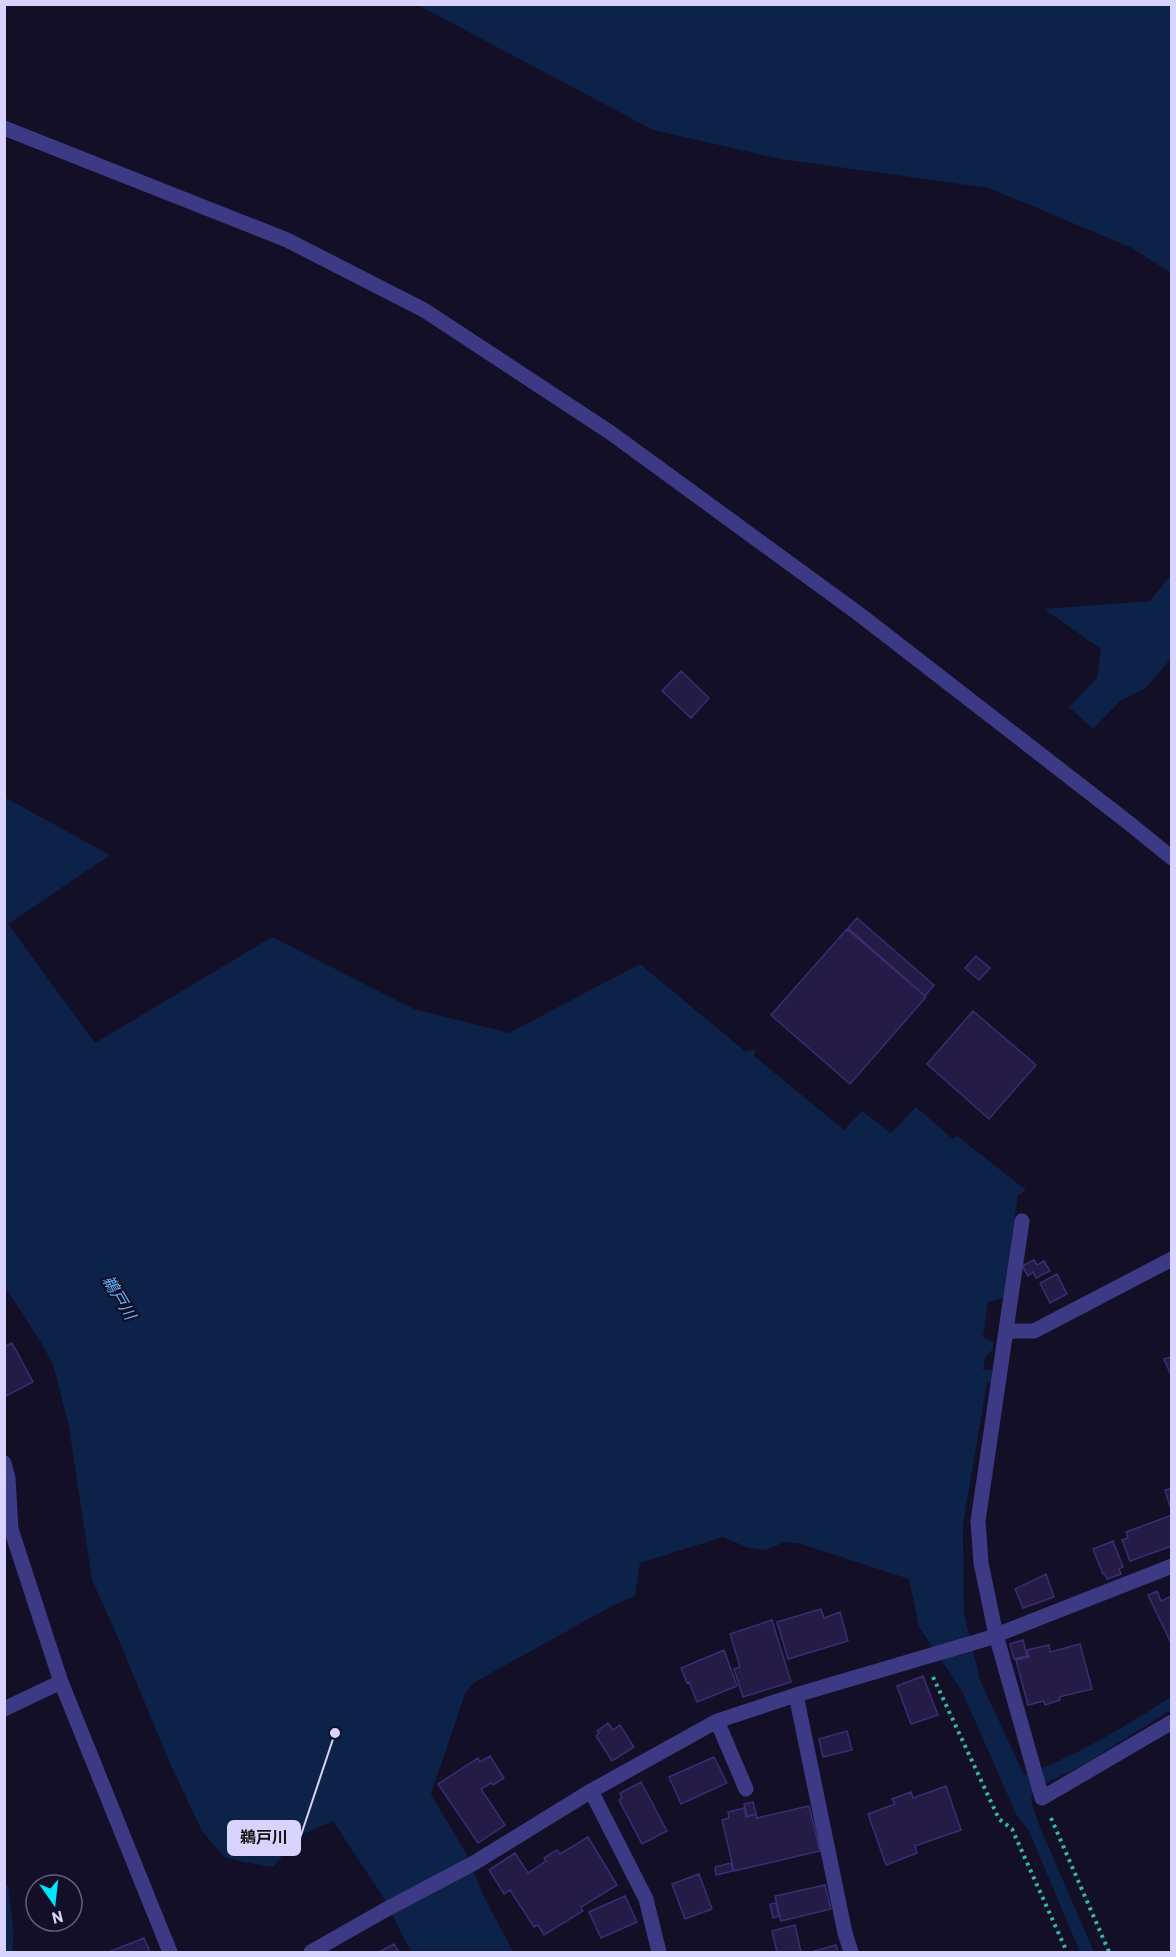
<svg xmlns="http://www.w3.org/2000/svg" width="1176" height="1957" font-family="Barlow,'Noto Sans JP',sans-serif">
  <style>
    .water { fill: #0c2248 }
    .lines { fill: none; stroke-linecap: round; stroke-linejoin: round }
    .stream { stroke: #0c2248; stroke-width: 9 }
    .building { fill: #241b47; stroke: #3b2d73; stroke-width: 1.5 }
    .path { stroke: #2fb8b0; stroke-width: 4; stroke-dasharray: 3 4.5; stroke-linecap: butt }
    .minor { stroke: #3d3a85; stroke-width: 15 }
    .labels { text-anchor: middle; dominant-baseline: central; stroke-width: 4.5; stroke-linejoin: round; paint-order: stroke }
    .water-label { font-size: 16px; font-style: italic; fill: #62b6ff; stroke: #130f26 }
    .leader { fill: none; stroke: #d9d4ff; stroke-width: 2 }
    .callout-dot { fill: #d9d4ff; stroke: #130f26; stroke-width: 2 }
    .callout { fill: #d9d4ff; stroke: #d9d4ff; stroke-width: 2 }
    .callout-label { font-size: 16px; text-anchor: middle; font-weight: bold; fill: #111 }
  </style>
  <rect width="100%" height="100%" fill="#130f26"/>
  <!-- water -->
  <path class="water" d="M418,5H1171V273L1132,248L989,188L781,159L653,130Z
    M1171,575V658L1146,688L1120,701L1093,729L1069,707L1097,678L1101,649L1044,609L1150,601Z
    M4,797L110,855L8,924L95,1043L272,937L414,1009L509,1033L640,964L746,1052L755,1049L754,1056L844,1130L862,1111L891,1133L916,1107L953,1139L957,1136L1026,1190L1018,1195L1003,1298L988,1302L983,1337L993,1342V1349L985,1357L983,1370H992L993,1382H987L963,1525L964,1613L980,1680L1024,1775C1079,1755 1122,1728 1171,1697V1710L1083,1765L1034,1789L1031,1800L1039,1825L1094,1952H1080L1029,1831L1016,1814L962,1691L919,1627L909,1579L801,1544L785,1542L765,1550L746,1547L723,1537L640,1563L635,1596L614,1605L475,1682L466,1691L431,1794L467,1855L483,1895L513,1952H411L385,1900L333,1821L303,1834L288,1849L273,1867L244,1862L224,1857L202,1831L169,1761L115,1631L92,1580L69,1427L53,1364L40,1341L5,1287Z"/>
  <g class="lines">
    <!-- stream -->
    <path class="stream" d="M4,1889L9,1929L8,1952"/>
  </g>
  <!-- building -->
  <path class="building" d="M681,671L709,698L691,718L662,691Z
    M857,918L934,985L925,996L848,928Z
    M847,929L926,997L850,1084L771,1015Z
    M976,956L990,968L979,980L965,968Z
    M973,1011L1036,1065L989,1119L927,1064Z
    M1034,1260L1037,1265L1044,1261L1050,1271L1036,1278L1033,1272L1028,1276L1022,1266Z
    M1057,1274L1067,1294L1050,1303L1040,1283Z
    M12,1343L33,1382L4,1397V1347Z
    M1172,1357V1375H1171L1164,1359Z
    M1172,1488V1505L1170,1506L1165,1490Z
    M1172,1515V1546L1130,1561L1122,1540L1128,1538L1126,1532Z
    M1113,1541L1123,1567L1119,1569L1121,1574L1107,1579L1105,1574H1103L1093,1549Z
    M1046,1574L1054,1597L1023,1608L1015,1589Z
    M1157,1591L1161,1601L1172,1596V1645L1148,1595Z
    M821,1609L824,1618L840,1612L848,1641L788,1659L777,1622Z
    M772,1620L791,1682L743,1697L734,1669L740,1667L730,1634Z
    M1023,1640L1027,1656L1014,1659L1010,1644Z
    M1080,1644L1092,1689L1059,1697L1060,1700L1045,1705L1044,1701L1028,1705L1016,1660L1029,1657L1027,1650L1049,1645L1050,1652Z
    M724,1650L737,1686L697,1702L689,1682L687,1683L681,1668Z
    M923,1676L938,1715L911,1724L897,1686Z
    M608,1723L613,1730L620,1725L634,1747L612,1761L596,1736L599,1733L597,1731Z
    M847,1731L852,1750L823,1757L819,1739Z
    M490,1756L504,1778L493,1785L491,1783L481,1789L505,1825L478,1843L438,1784L478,1758L480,1762Z
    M714,1757L727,1783L681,1804L669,1777Z
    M641,1782L667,1831L642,1844L619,1800L622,1798L620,1793Z
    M946,1786L961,1830L915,1846L917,1853L886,1865L868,1814L895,1804L892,1799L911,1792L913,1798Z
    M753,1802L756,1814L747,1816L744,1804Z
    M809,1806L820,1851L734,1871L722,1820L729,1818L728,1812L744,1808L746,1817L756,1814L757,1818Z
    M588,1837L617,1885L581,1907L583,1911L544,1935L538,1925L534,1927L510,1890L504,1894L489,1870L515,1853L528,1873L546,1861L544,1858L557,1850L560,1854Z
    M731,1863L733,1871L716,1875L715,1867Z
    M699,1874L712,1909L685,1919L672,1884Z
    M825,1885L831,1909L781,1921L775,1896Z
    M625,1896L637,1922L601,1938L589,1912Z
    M776,1903L779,1916L773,1918L770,1904Z
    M795,1925L801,1952H777L772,1931Z
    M144,1938L150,1952H112L111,1951Z
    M394,1944L399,1952H379Z
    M836,1945L838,1952H811Z"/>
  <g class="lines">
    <!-- path -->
    <path class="path" d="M933,1677L999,1819L1012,1829L1067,1952
      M1051,1818L1109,1952"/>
    <!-- minor -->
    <path class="minor" d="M4,128L287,240L424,310L611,433L859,614L1125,820L1172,858
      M1022,1221L978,1521L981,1563L996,1635L1042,1798L1172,1722
      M1006,1331H1034L1172,1259
      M4,1463L8,1478L11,1529L61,1682L170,1952
      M796,1695L845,1933L851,1952
      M4,1709L61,1682
      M717,1721L746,1789
      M591,1791L646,1899L659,1952
      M311,1952L385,1910L474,1863L591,1791L717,1721L796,1695L986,1639L1172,1566"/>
  </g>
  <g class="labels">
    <!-- water labels -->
    <g class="water-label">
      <text transform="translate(120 1297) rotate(59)">鵜戸川</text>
    </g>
  </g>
  <!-- callouts -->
  <path class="leader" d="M335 1733L300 1838"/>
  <circle class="callout-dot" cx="335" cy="1733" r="6"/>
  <rect class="callout" x="228" y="1821" width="72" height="34" rx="6"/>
  <g class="callout-label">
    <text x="264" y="1843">鵜戸川</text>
  </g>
  <!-- border -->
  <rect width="1176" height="1957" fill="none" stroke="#d9d4ff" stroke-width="12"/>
  <!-- north arrow -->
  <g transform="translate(54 1903) rotate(166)"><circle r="28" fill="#130f26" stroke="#625e7d" stroke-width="1.5"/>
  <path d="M0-4.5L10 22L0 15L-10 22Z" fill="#00e5ff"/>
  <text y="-9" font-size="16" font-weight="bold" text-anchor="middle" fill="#d9d4ff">N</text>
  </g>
</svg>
